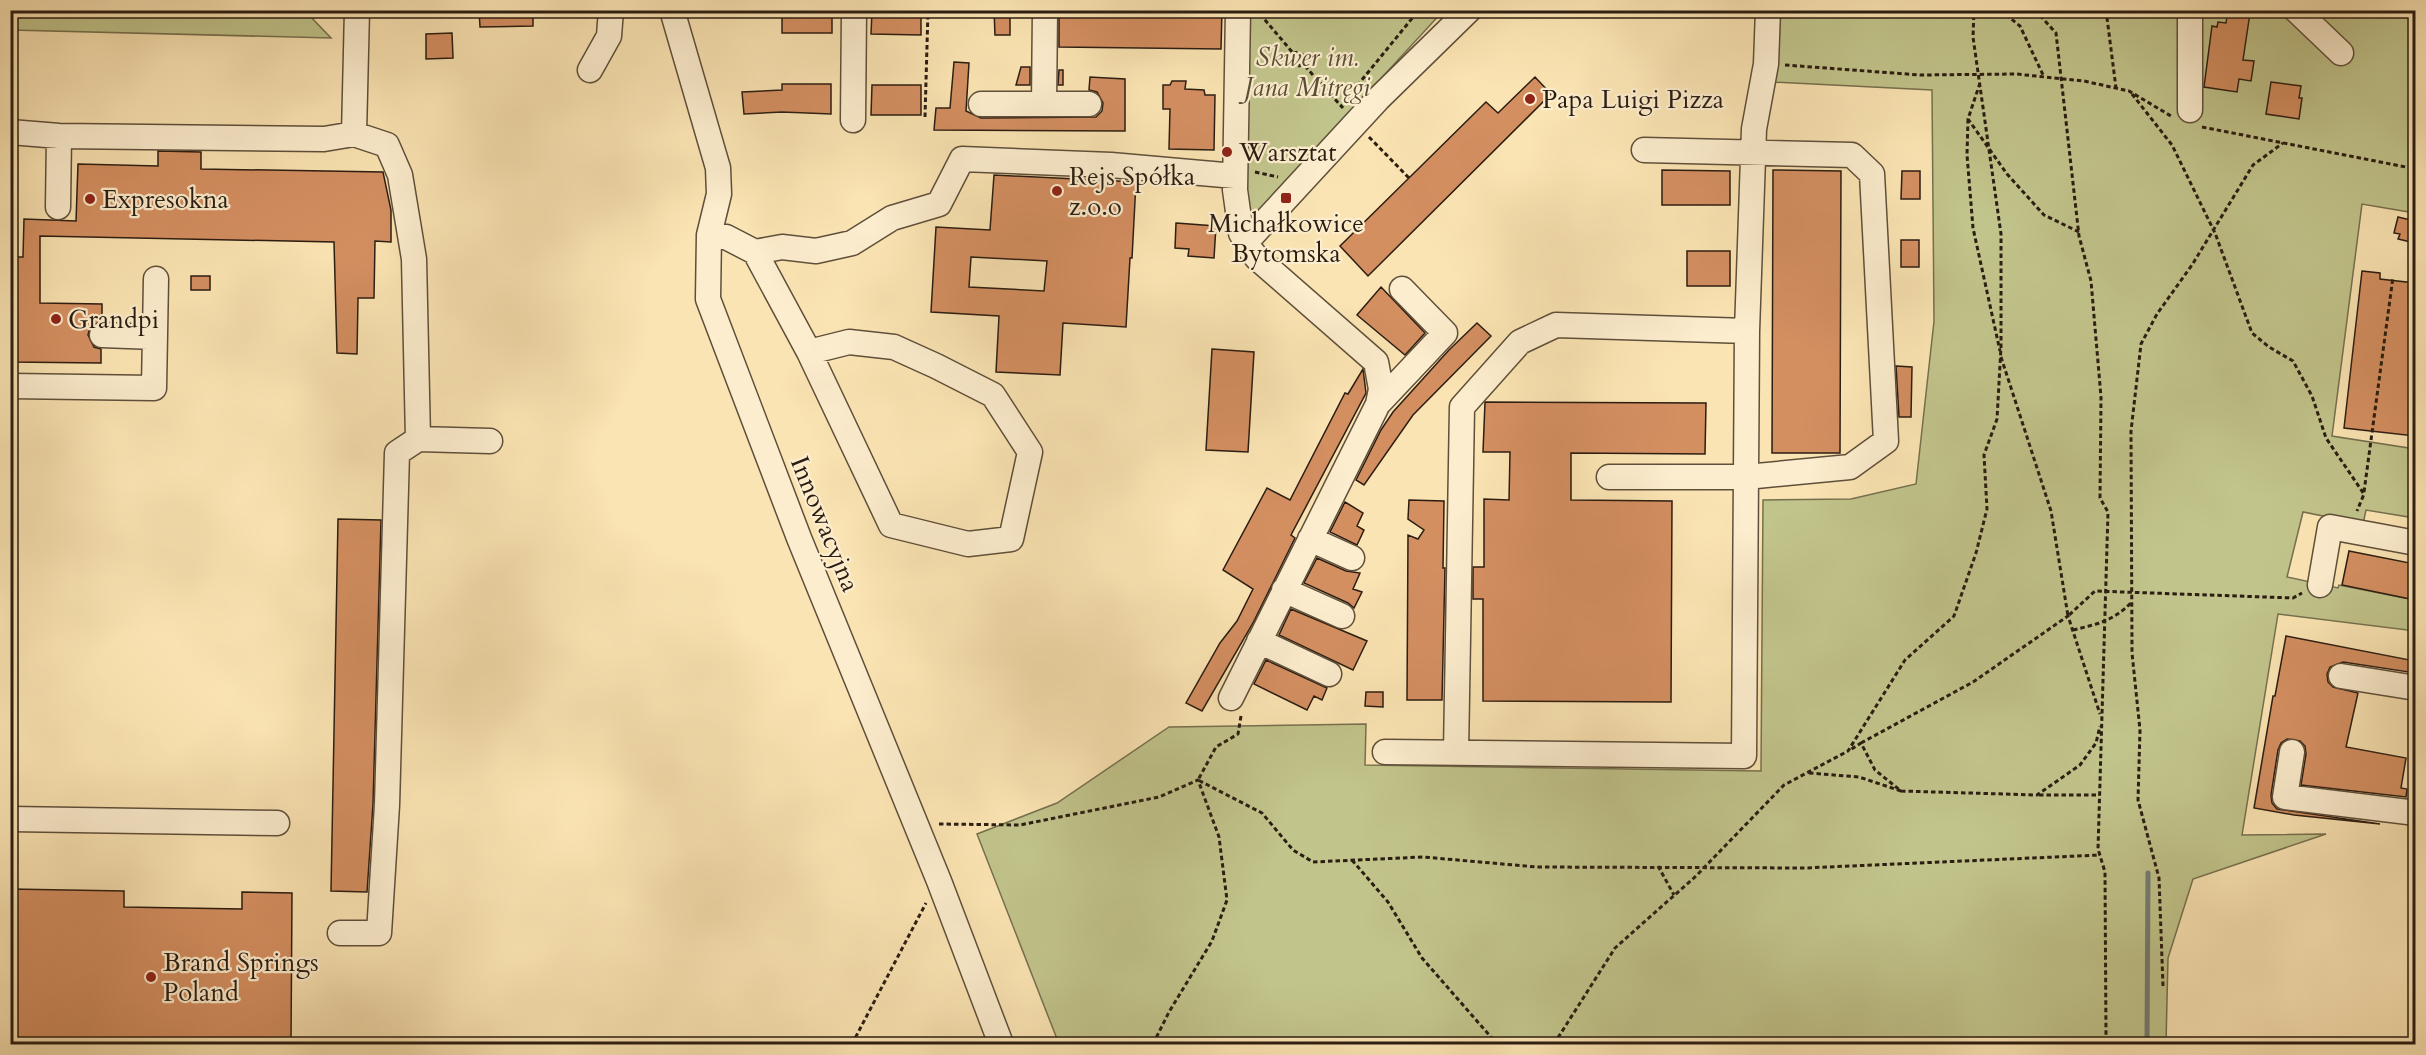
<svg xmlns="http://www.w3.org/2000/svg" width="2426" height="1055" font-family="Cardo,serif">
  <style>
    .green { fill: #c1c48b; stroke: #76704e; stroke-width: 1.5 }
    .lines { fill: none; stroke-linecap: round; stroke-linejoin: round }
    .stream { stroke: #737c75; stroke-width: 5 }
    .building { fill: #d48f61; stroke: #2b1d12; stroke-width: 1.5; fill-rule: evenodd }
    .minor-casing { stroke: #5f4f3a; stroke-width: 27 }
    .path { stroke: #2b1d12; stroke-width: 3; stroke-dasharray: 4.5 3; stroke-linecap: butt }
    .minor { stroke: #fcedce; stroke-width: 24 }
    .poi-dot { fill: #8f2418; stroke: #fcedce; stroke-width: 2 }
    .labels { text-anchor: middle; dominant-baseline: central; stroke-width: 4.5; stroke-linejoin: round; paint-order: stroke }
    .park-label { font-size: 26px; font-style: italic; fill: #584f36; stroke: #fcedce }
    .poi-label { font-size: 26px; fill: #2b1d12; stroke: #fcedce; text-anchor: start }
    .street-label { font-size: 26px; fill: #2b1d12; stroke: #fcedce }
  </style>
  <rect width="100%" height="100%" fill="#fbe4b3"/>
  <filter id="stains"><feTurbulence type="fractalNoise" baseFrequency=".00333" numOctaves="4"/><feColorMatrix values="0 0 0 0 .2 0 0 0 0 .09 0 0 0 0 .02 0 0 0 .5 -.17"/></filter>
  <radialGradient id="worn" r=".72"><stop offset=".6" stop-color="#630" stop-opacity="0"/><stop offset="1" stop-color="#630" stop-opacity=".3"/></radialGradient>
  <!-- green -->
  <path class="green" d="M293,10L306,12L331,38L11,30V11Z
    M1247,11H1443L1252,219L1246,200Z
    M1780,11H2415V213L2362,204L2332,436L2415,449V494L2411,493L2410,498L2415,499V518L2366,510L2363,524L2303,512L2287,577L2338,588L2339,585L2415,600V631L2278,614L2242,835L2326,834L2193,879L2168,958L2166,1044H1059L977,834L1057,803L1169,727L1366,724L1365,765L1761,771L1763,500L1851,499L1916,484L1934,321L1932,90L1772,82Z"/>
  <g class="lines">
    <!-- stream -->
    <path class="stream" d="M2147,1044L2148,873"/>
  </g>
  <!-- building -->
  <path class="building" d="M479,10H533V26L480,27Z
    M782,10H832V33H782Z
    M872,10H921V35L871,34Z
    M994,10H1010V35H995Z
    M1059,10H1222L1221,49L1059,47Z
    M2228,10L2250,13L2243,60L2254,61L2251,81L2239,79L2237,92L2204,87L2212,26L2217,27L2218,22L2226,23Z
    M452,33L453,58L426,59V34Z
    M954,62L969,63L966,111L981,118L1096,117L1102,111L1103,103L1097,92L1089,90L1090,77L1125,79V131L934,130L936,108H950Z
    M1021,67H1030V85H1016Z
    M1059,70H1063V85H1058Z
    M1535,77L1551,94L1368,276L1340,246L1486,102L1498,113Z
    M1172,81H1186L1185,89L1204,90L1205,95H1215L1214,150L1169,149L1170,109H1163V85H1170Z
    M2271,82L2301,86L2299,98H2302L2299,119L2266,114Z
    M782,84H831V114L782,112L744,114L742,92L782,90Z
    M872,85H921V115H871Z
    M158,151L201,152V169L383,172L391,210V242L375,241L374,298H358L357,354L337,353L334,242L40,236V303L102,304V321L90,327L88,335L94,347L101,349V363L10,362V257H23L24,219L76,221L78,164L158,166Z
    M1662,170L1730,171V205H1662Z
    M1773,170L1841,171L1840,453H1772Z
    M1902,171H1920V199H1901Z
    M994,175L1136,182L1132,258H1130L1126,327L1063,323L1060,375L996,372L999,316L931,312L936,227L990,230ZM971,257L1047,261L1044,291L969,287Z
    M2398,217L2415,221V243L2398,239L2400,234L2394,233Z
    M1176,223L1216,226L1214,258L1188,256L1189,249L1175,248Z
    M1901,240H1919V267H1901Z
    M1687,251H1730V286H1687Z
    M2362,271L2380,273V279L2415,283V436L2344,428Z
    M191,276H210V290H191Z
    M1381,287L1425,333L1405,355L1357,315Z
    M1477,323L1491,336L1413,415L1364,485L1356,480L1381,430L1393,412L1449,350Z
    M1212,349L1254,352L1248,452L1206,450Z
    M1896,366L1912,367L1911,417H1899Z
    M1363,369L1366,393L1291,535L1295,538L1253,623L1202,711L1186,703L1220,643L1237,621L1253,589L1223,570L1267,488L1290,500L1345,393L1348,394Z
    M1485,402L1706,403L1705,454L1571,453V500L1672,501L1671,702L1483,701V599H1473V567H1484V499L1509,500L1510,452H1483Z
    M1409,500L1444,501L1443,568H1445L1442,700H1407L1408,535L1418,539L1424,530L1408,519Z
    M1345,502L1363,513L1357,526L1364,530L1357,545L1330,532Z
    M338,519L381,520L373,804L367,892L331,891Z
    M2349,551L2415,564V600L2342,585Z
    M1317,558L1346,571L1360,573L1353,589L1362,592L1354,608L1348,603L1304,583Z
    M1291,609L1367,641L1353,670L1279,635Z
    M2286,636L2415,661V673L2343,662L2330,667L2327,674L2328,682L2333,687L2358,693L2346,747L2406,758L2401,788L2407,789L2406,797L2301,785L2306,754L2305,746L2300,741L2287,739L2281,743L2278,750L2271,795L2272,803L2277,809L2380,824L2294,815L2254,808L2273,696H2275Z
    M1266,660L1327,688L1322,700L1314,696L1307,710L1254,684Z
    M1366,692H1383V707L1365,706Z
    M10,889L124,891V907L242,909V892L292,893L291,1044H10Z"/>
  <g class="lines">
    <defs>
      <path id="minor" d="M672,10L718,168L719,194L709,235L708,299L799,538L939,881L1001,1044
        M2190,10V110
        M2296,10L2341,53
        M590,70L609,36L611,10
        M981,104H1089
        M1044,104L1045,10
        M853,120L854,10
        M10,132L59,136L324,139L354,134L387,145L400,175L414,259L418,439L490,441
        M354,134L357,10
        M58,207L59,136
        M709,235L726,237L755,252L809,352L891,525L968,544L1011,539L1030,452L993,395L936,366L894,347L849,342L809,352
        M1246,242L1378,99L1469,10
        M755,252L782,247L816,251L852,243L892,218L939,204L962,159L1111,165L1235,176
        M102,335L155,337
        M10,386L154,388L156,279
        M1378,404L1445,333L1402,289
        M1609,477H1746L1850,467L1886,441L1872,174L1852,155L1644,150
        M1310,539L1352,558
        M2320,585L2330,527L2416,543
        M1284,590L1342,616
        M1259,641L1329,674
        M2341,676L2416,688
        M1231,698L1378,404L1381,389L1376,362L1257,258L1249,248L1241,233L1235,190L1238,10
        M1385,752L1744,756L1747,331L1754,129L1766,64L1768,10
        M2292,752L2285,797L2416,813
        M1456,753L1462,407L1520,342L1556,325L1747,331
        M10,819L277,823
        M340,933H379L387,805L397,453L418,439"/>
    </defs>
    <!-- minor casing -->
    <use href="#minor" class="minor-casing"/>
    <!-- path -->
    <path class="path" d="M2000,10L2020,26L2044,77
      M2035,10L2056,33L2079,236L2091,281L2101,397L2100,498L2108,512L2098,849L2105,872L2106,1036L2103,1044
      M2106,10L2116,88
      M1260,14L1293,53L1291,58L1299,66L1303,64L1343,108
      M1293,53L1298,52L1303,55V63
      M1785,65L1920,75L2016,74L2084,81L2129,91L2171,116
      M1980,83L1968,119L2007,174L2044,215L2079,232
      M2132,94L2172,145L2215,233L2252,333L2269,347L2293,361L2312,396L2326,438L2364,494L2357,511
      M1343,103L1414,16L1412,10
      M925,117L928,10
      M1968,119L1967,155L1973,228L2000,351
      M2202,127L2416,169
      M1369,137L1409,178
      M1255,172L1278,177
      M2001,357L2051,511L2068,616L2095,591L2293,598L2302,593
      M2364,492L2393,277
      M2073,630C2098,624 2113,621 2132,602
      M1241,716L1238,734L1216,747L1198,780L1262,813L1293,850L1313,862L1423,857L1537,867L1805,868L2100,855
      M1861,743L1973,682L2068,616L2100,714
      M1809,773L1859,777L1901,791L1875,770L1861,743L1850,750
      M1901,791L2037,795L2080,765L2096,743L2100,726
      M2039,795H2099
      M939,824L1020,825L1159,797L1198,780L1219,837L1227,900L1212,941L1169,1012L1153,1044
      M1352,860L1388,902L1422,958L1497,1044
      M1658,866L1674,895
      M2163,986L2159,878L2138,800L2140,730L2132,653L2131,431L2141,344L2157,314L2192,265L2253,165L2283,143
      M852,1044L926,903
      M1554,1044L1615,948L1696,876L1784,785L1848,751L1905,660L1954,616L1976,553L1987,509L1984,455L1997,419L2001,347V234L1973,37L1974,10"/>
    <!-- minor -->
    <use href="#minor" class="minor"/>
  </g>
  <!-- markers -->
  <g class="poi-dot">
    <circle cx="1530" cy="99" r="6"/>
    <circle cx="1227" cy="152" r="6"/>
    <circle cx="1057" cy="191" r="6"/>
    <rect x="1280" y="192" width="12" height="12" rx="3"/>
    <circle cx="90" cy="199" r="6"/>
    <circle cx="56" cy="319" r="6"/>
    <circle cx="151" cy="977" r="6"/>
  </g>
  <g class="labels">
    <!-- park labels -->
    <g class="park-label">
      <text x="1307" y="57">Skwer im.<tspan x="1307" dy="30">Jana Mitręgi</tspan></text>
    </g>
    <!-- poi labels -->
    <g class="poi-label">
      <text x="1542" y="99">Papa Luigi Pizza</text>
      <text x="1239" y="152">Warsztat</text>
      <text x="1069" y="176">Rejs Spółka<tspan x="1069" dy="30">z.o.o</tspan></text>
      <text x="102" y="199">Expresokna</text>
      <text x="1286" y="223" text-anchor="middle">Michałkowice<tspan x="1286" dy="30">Bytomska</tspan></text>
      <text x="68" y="319">Grandpi</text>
      <text x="163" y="962">Brand Springs<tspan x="163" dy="30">Poland</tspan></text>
    </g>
    <!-- street labels -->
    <g class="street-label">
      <text transform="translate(825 524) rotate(68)">Innowacyjna</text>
    </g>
  </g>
  <!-- margin -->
  <rect width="2426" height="1055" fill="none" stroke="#fbe4b3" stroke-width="36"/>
  <rect x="12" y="12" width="2402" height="1031" fill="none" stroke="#2b1d12" stroke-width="3"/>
  <rect x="18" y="18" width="2390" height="1019" fill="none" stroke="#2b1d12" stroke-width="1.5"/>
  <rect width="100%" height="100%" filter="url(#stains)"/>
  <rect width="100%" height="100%" fill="url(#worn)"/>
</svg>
